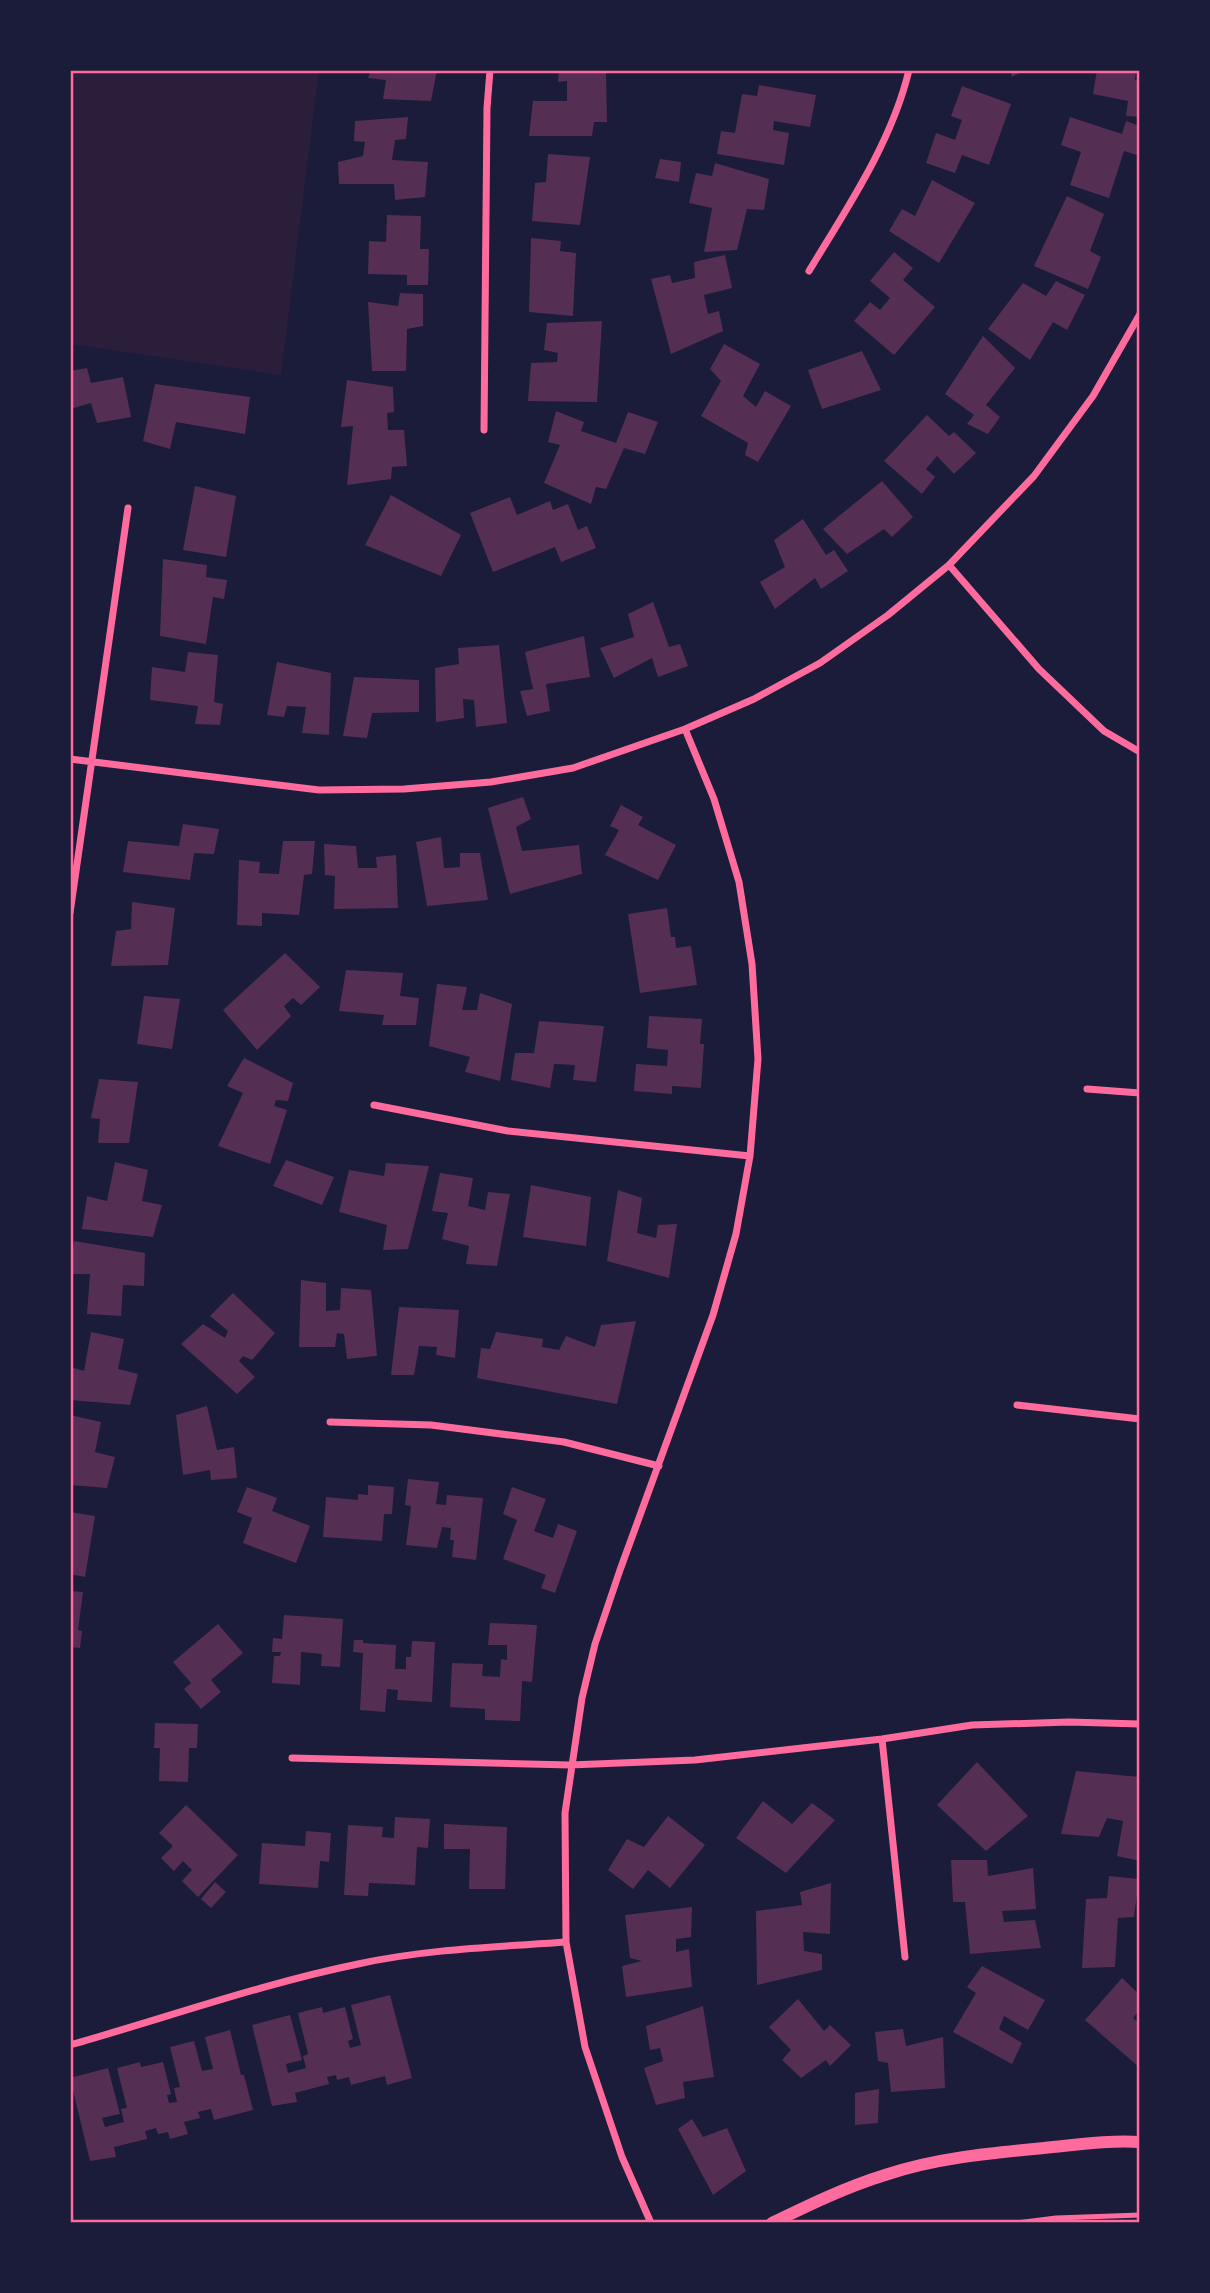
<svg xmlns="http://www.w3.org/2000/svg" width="1210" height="2293" font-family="'Space Grotesk',sans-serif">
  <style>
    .green { fill: #2a1e3b }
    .building { fill: #542f53 }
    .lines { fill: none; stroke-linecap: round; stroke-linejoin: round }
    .service { stroke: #ff6b9d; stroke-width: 5 }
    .minor { stroke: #ff6b9d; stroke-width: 7 }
    .tertiary { stroke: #ff6b9d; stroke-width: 12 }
    .neatline { fill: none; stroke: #ff6b9d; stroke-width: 2.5 }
  </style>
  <rect width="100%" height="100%" fill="#1b1b3a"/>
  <!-- green -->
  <path class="green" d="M70,70H319L281,375L70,344Z"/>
  <!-- building -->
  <path class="building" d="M371,70H437L431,101L383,99L386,80L368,78Z
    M559,70H606L607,122H594L592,136H529L533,101H567V81L558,82Z
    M1010,70H1024L1012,77Z
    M1097,70H1136L1135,80L1140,82V117L1126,116L1128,101L1093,94Z
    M759,85L816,95L810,127L774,121L773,130L789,133L784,165L717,154L721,131L735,133L742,94L757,96Z
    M962,86L1011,104L989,165L962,155L955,173L926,163L936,133L955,140L962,120L951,116Z
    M408,117L406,139L395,140L392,160L428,162L425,197L395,200L394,184H339L338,162L363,156L365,142L354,141L355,121Z
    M1070,117L1122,134L1126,121L1140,126V156L1124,151L1109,198L1070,185L1081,152L1061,145Z
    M548,154L590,157L580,225L532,221L535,183L546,182Z
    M660,159L681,162L679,182L655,178Z
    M715,163L769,179L764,210L747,209L737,250L704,252L712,208L689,203L696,173L712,176Z
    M932,180L975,203L939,263L889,231L902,209L915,216Z
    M1067,196L1104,214L1090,251L1101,257L1088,289L1034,266Z
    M387,215L421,216L420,249H429L428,285H407V275L368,274L369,241L386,242Z
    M531,238L561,241L560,251L576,253L573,316L529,312Z
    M894,252L913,268L903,280L935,307L894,355L854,321L870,302L880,310L890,298L870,281Z
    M725,255L732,288L704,295L708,314L719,311L723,331L671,354L651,279L670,275L672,283L695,278L694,262Z
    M1056,281L1085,295L1067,330L1053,322L1030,360L988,329L1023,283L1046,296Z
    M400,293L423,294V326L407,329L406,371H372L368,302L398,306Z
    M602,321L597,402L528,401L531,363L557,362L558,353L544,350L547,323Z
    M983,336L1015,368L986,405L1000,417L988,434L967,424L974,415L945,394Z
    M724,344L760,364L743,396L756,407L765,391L791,406L758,462L745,455L748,443L701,416L721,381L710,369Z
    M862,351L881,390L822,409L808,370Z
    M87,368L91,383L123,377L131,417L97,423L91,403L70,409V371Z
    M347,380L393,387L394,412L387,413L388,430H404L407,466L392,467L391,479L347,485L353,426L341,427Z
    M155,384L250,397L245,434L176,422L170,449L143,441Z
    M556,411L584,422L581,431L616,443L628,412L658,422L645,454L624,448L606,489L596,487L591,504L544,483L560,445L548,442Z
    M927,415L949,436L954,432L976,453L954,474L937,456L926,469L935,477L922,494L884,461Z
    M882,481L913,517L892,537L884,529L847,554L823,529Z
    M195,486L236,496L226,557L183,550Z
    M391,495L461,535L441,576L365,545Z
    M510,497L517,515L550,501L553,510L568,504L578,530L587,526L596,548L561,562L555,547L493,572L470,513Z
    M803,519L826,555L834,550L848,571L821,589L815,578L775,609L760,582L785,567L774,540Z
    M163,559L207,565L206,577L227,580L224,599L213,597L206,644L160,636Z
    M653,602L669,647L680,644L688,666L658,677L652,658L614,678L600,648L634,637L628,614Z
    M584,636L590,677L546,684L550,711L527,716L520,691L533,689L525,652Z
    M499,645L507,723L476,727L474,700L463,699L464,718L436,722L435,668L459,664L458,648Z
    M188,652L218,655L214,702L223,704L220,725L195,724L198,706L150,700L152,667L185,672Z
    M277,662L331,673L329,735L302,733L306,707L287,706L284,717L267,715Z
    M354,677L419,680V712L372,713L367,738L343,736Z
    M523,797L531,819L516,827L522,851L579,845L582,874L510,894L488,808Z
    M621,805L643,817L638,825L676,845L658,880L605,855L619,830L610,826Z
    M183,824L219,829L214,854L194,853L190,880L123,872L128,841L179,846Z
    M441,837L444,868L460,867V853H480L488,900L427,906L416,842Z
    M283,841H315L312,874L304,875L299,915L262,913V926L237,925L239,860L260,862L259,873L279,874Z
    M324,844L356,846L358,868H377L376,857L396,855L398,908L334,909L335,876L325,875Z
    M132,902L175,908L168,965L111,966L116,931L131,929Z
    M667,908L671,937H675L676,948L691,946L697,985L640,993L628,914Z
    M285,953L320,987L301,1005L293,998L284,1006L291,1016L257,1050L223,1010Z
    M346,970L403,973L400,996L419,998L416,1025H382L384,1015L339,1011Z
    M437,984L467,987L462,1010H477L480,993L512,1004L500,1081L465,1072L470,1057L429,1046Z
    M144,996L180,999L172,1049L137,1044Z
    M649,1016L702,1019L700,1044H704L701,1088L672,1086V1094L634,1091L636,1064L667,1066L668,1050L647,1048Z
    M539,1021L604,1026L596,1082L573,1080L575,1065L554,1064L550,1088L511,1080L515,1053H534Z
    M244,1058L293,1083L288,1101L276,1100L274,1106L287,1110L270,1164L218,1146L243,1093L227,1086Z
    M99,1079L138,1082L129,1143H98L100,1119L91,1118Z
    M286,1160L334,1177L322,1205L273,1186Z
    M115,1162L148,1170L142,1201L162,1205L153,1237L82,1229L87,1196L107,1201Z
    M386,1163L429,1166L408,1249L383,1250L387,1225L339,1212L349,1170L384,1176Z
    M440,1173L473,1178L468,1206L485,1210L488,1192L510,1194L497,1266L466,1264L469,1246L442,1239L448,1213L432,1211Z
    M531,1185L591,1197L586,1246L523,1237Z
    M618,1190L642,1198L637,1233L656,1238L658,1225L677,1224L669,1278L607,1261Z
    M74,1241L145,1253L144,1286L123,1285L121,1316L87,1314L90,1274H70Z
    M301,1280L326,1283V1311L340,1310L341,1288L371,1290L377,1356L347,1359L344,1334L337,1333L335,1347H299Z
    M233,1293L275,1333L252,1360L243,1356L239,1361L255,1377L237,1394L181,1344L203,1324L225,1338L228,1331L210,1316Z
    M399,1307L459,1310L455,1358L436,1355L437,1347L419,1346L414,1375H391Z
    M636,1321L617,1404L477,1378L481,1348L490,1349L496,1332L543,1339L542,1347L559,1350L566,1336L595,1347L601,1325Z
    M91,1332L124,1339L118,1369L138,1374L130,1405L70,1400V1367L84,1371Z
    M207,1406L217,1450L234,1447L237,1478L211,1480L210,1470L183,1475L176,1415Z
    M70,1415L101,1422L95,1452L115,1457L107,1488L70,1485Z
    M408,1479L439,1482L436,1504L446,1505L447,1495L483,1498L476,1560L452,1557L454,1540H450L451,1528L442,1527L437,1548L406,1545L411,1506L405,1505Z
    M368,1485L394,1487L392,1514H384L382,1541L323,1537L326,1497L358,1500V1494L368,1495Z
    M247,1487L277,1498L272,1511L310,1526L296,1563L243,1543L252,1518L237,1512Z
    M512,1487L546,1499L534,1531L553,1538L558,1524L577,1531L555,1593L541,1588L546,1575L503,1559L517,1520L503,1514Z
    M70,1512L95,1516L85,1577L70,1574Z
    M70,1591L83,1592L78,1630L82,1631L80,1648L70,1647Z
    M284,1615L343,1619L340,1667L321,1666L322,1654L301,1652L300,1685L272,1683L274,1656H280L281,1652H272L273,1638L282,1639Z
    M490,1623L537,1625L532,1682L522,1681L520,1721L485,1720V1709L450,1707L452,1663L483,1664L482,1676L500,1677L501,1659L507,1660V1645H488Z
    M218,1624L243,1653L211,1680L221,1692L201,1709L184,1689L191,1683L173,1662Z
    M354,1640H363V1643L396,1645L395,1669H406V1657H411L412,1641L435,1642L432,1702L397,1700L398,1690L387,1689L385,1712L360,1710L363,1653L353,1652Z
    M155,1723L198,1724L197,1748H189L188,1782L159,1781L160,1748H154Z
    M977,1762L1028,1816L986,1851L937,1805Z
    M1076,1771L1140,1777V1861L1117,1856L1123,1821L1107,1818L1099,1837L1061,1834Z
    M763,1801L792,1824L812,1803L835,1820L786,1873L736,1838Z
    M186,1805L238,1855L198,1897L182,1881L192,1870L183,1861L174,1871L161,1858L173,1846L159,1833Z
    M668,1816L705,1845L670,1888L648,1870L633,1889L608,1870L627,1839L644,1847Z
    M395,1817L430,1819L428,1848L417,1847L415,1885L369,1883L368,1896L344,1895L348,1825L383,1827L382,1837L394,1838Z
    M444,1824L507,1827L505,1889H469L470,1849H444Z
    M306,1831L331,1833L329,1862L320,1861L318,1888L259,1884L262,1843L305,1846Z
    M951,1860H987L988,1876L1033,1868L1036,1909L1002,1911L1004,1922L1035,1920L1041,1948L970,1954L965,1902H953Z
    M1109,1876L1139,1879L1134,1917L1118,1918L1115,1967L1082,1968L1086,1899L1107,1898Z
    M215,1882L226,1892L211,1908L201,1899Z
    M831,1883L830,1934L803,1932L804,1951L822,1954V1970L757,1985L756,1911L802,1905L800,1892Z
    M692,1907L691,1937L676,1939V1952L689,1949L692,1987L626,1997L622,1966L642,1961L630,1958L625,1915Z
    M982,1966L1045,2000L1028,2030L1004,2016L999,2029L1022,2043L1012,2064L953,2032L976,1993L967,1987Z
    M1122,1978L1140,1995V2009L1133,2018L1140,2024V2068L1085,2020Z
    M390,1995L412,2078L387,2085L385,2076L351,2085L349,2077L337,2080L336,2075L327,2077L329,2084L295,2093L297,2102L272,2106L252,2025L290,2015L302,2060L286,2064L288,2073L306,2068L303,2056L308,2054L298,2013L322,2007L323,2013L345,2007L353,2039L348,2041L350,2048L361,2045L351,2005Z
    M798,1999L824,2031L830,2025L851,2045L830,2066L826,2060L801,2078L782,2060L791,2050L769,2027Z
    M703,2006L714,2077L683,2082L685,2098L656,2105L644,2068L663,2061L660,2048L650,2050L646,2026Z
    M903,2029L906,2046L943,2037L945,2088L891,2092L888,2063L878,2061L875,2032Z
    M230,2030L241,2075H244L253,2110L214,2120L211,2109L198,2112L200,2118L184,2122L188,2134L170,2139L168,2132L158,2134L156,2128L145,2131L147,2139L114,2147L116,2157L90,2161L70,2078L108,2068L120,2114L102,2118L105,2127L124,2122L121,2109L127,2108L117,2068L140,2062L141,2067L163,2062L171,2094L167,2095L169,2103L177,2102L174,2088L180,2087L170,2047L194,2041L202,2071L213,2069L205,2037Z
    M879,2089L878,2123L855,2125V2093Z
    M692,2119L703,2137L727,2128L746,2171L713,2195L678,2129Z"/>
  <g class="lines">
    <!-- service -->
    <path class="service" d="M1016,2223L1056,2218L1140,2215"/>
    <!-- minor -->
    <path class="minor" d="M809,271C847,208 892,142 909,70
      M484,430L487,108L490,70
      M949,565L1039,669L1104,731L1140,752
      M70,759L319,790L404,789L491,782L573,768L685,729L754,699L820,663L888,615L949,565L1034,476L1093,396L1140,314
      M70,913L128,508
      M1087,1089L1140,1093
      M374,1105L508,1131L750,1156
      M1017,1405L1140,1419
      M330,1422L431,1425L564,1442L659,1466
      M882,1739L905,1957
      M292,1758L570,1765L695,1760L882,1739L972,1725L1069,1722L1140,1724
      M70,2045C166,2018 261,1984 358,1964C426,1949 497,1947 566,1942
      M651,2223L622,2157L585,2047L566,1942L565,1813L582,1698L595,1644L620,1570L713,1315L736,1234L750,1156L758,1059L752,964L739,882L714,799L685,729"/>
    <!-- tertiary -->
    <path class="tertiary" d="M772,2223C809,2205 846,2187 885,2175C936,2158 991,2153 1044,2148C1076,2145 1108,2140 1140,2142"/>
  </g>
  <!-- border -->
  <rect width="1210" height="2293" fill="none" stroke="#1b1b3a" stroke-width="144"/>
  <rect x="72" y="72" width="1066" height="2149" class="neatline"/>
</svg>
